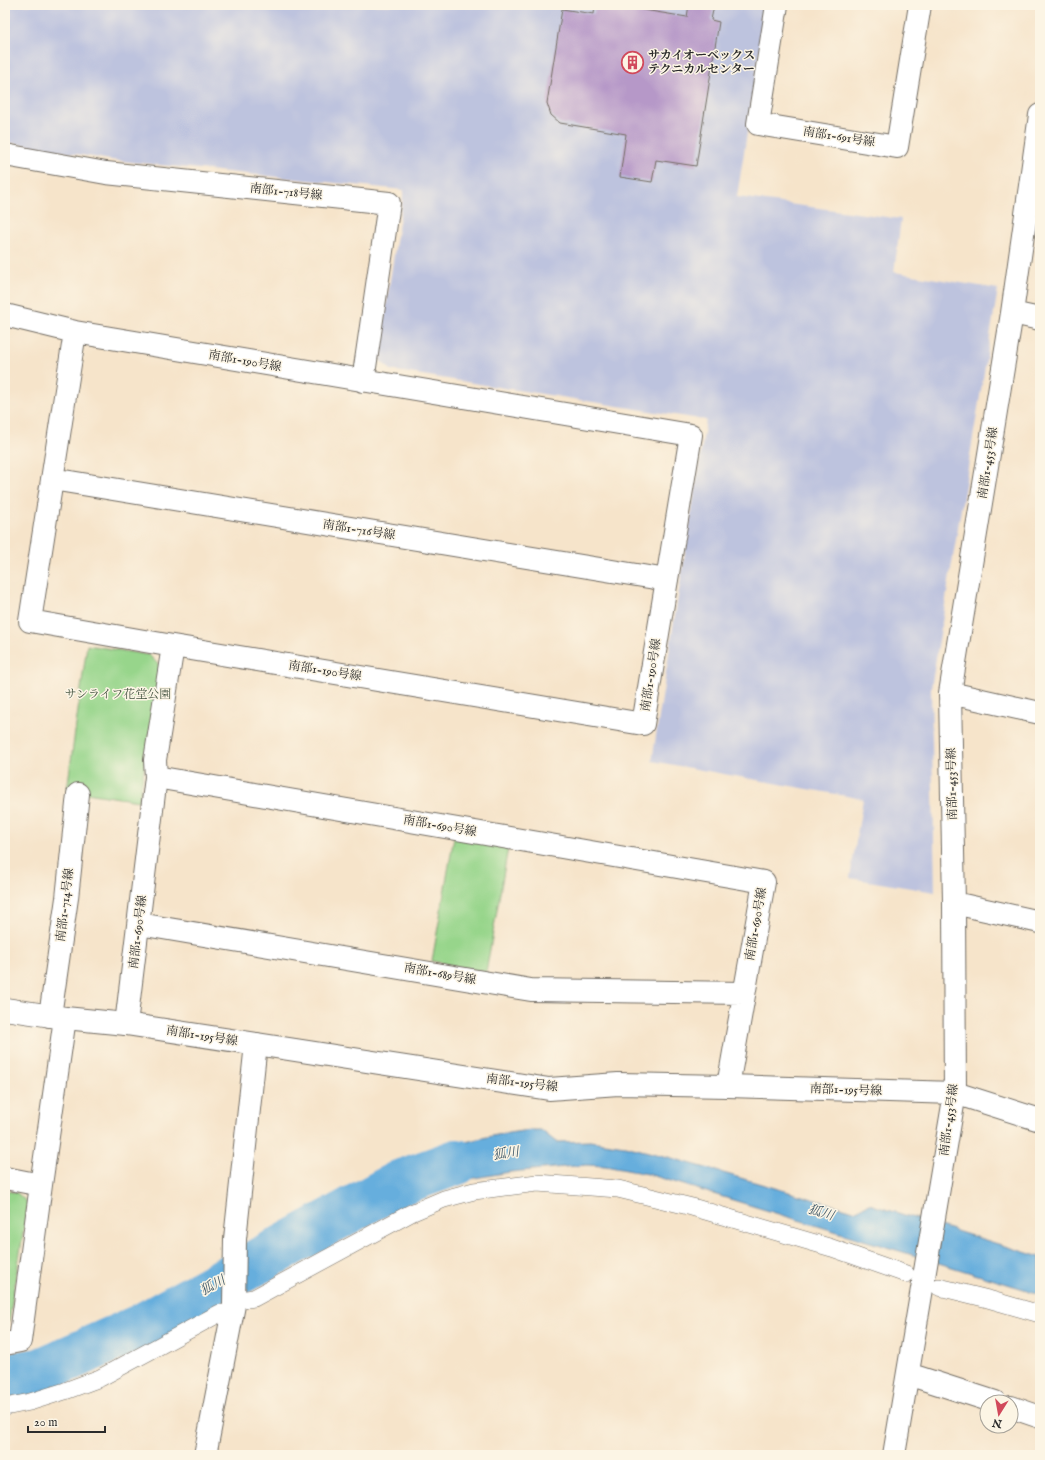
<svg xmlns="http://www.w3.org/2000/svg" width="1045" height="1460" font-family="'IM FELL English','Noto Serif JP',serif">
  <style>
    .industrial { fill: #bdc3de }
    .green { fill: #97d58b; stroke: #61805b }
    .water { fill: #66aedd; stroke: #486c84 }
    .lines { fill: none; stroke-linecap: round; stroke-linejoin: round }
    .river { stroke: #66aedd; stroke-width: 46 }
    .building { fill: #b698c8 }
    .pedestrian-casing { stroke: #726c63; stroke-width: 18 }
    .minor-casing { stroke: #726c63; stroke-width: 24 }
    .tertiary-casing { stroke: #726c63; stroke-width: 24 }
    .pedestrian { stroke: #fff; stroke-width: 17 }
    .minor { stroke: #fff; stroke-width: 22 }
    .tertiary { stroke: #fff; stroke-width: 22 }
    .labels { text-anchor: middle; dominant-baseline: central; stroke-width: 3; stroke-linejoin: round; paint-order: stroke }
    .poi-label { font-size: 12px; font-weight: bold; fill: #2b2b2b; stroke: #fcf5e5; text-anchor: start }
    .street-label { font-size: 12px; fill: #2b2b2b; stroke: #fcf5e5 }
    .park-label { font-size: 12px; fill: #465643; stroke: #fcf5e5 }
    .water-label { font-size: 13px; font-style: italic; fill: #405969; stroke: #fcf5e5 }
  </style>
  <rect width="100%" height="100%" fill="#fcf5e5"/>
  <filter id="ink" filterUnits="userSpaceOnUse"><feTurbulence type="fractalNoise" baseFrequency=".025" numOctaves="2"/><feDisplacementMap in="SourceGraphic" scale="8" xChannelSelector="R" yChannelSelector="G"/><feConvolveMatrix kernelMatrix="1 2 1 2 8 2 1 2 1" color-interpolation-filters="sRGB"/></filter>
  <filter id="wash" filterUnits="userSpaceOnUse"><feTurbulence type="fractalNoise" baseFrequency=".012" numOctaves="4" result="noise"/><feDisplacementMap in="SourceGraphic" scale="16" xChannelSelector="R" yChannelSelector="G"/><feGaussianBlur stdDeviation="0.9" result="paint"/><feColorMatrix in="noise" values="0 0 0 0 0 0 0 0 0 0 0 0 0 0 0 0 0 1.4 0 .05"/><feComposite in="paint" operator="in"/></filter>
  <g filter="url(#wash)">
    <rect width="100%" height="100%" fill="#f6e4ca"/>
    <!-- industrial -->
    <path class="industrial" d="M9,5H767L737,197L901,219L894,272L998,289L931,688L935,892L850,878L863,799L652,761L706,420L391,370L378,359L404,190L111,160L5,142V21Z"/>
    <!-- green -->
    <path class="green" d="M87,645L149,655L160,666L139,801L67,790Z
      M454,837L508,848L486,972L432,961Z
      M5,1190L17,1193L28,1203L9,1321L5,1325Z"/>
    <!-- water -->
    <path class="water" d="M531,1130H541L556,1142L590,1141L625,1146L668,1157L854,1211L869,1204L1040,1257V1294L648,1174L605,1166L586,1165L510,1172L451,1182L429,1189L408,1200L391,1174C411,1164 431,1153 452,1146C478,1138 504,1133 531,1130Z"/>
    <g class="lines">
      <!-- river -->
      <path class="river" d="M5,1376L40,1371L140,1327L399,1183L457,1162"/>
    </g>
    <g id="blocks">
      <!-- building -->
      <path class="building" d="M595,5H613L687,17L689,5H714L711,20L719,22L696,166L656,160L652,182L620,177L626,134L560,123L551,115L547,103L562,9L594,14Z"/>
    </g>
  </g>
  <g filter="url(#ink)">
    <use href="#blocks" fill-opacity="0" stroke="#726c63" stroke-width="1"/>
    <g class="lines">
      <defs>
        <path id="pedestrian" d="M939,1287L988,1299L1040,1314
          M247,1299L254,1298L411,1213L444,1199L474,1191L537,1183L618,1189L692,1207L832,1248L906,1274
          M5,1407L30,1402L65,1391L100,1378L220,1313"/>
        <path id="minor" d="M777,5L758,124L897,147L920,5
          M5,155L106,173L389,203L363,381
          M1012,313L1040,319
          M5,315L75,332L691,435L643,724L173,646L30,621L75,332
          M52,479L667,580
          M950,693L1040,713
          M156,777L155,760L173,646
          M954,903L1040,922
          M139,924L531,990L744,993
          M50,1016L67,898L78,794
          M126,1024L156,777L764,882L728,1086
          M5,1178L41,1185
          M5,1344L20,1341L41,1185L65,1018
          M908,1374L995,1402
          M1011,1407L1040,1417
          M205,1455L234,1305L235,1239L256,1044
          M894,1455L955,1093L954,903L950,693L1012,313L1040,115"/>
        <path id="tertiary" d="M5,1009L65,1018L126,1024L549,1089L618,1084L728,1086L955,1093L1040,1120"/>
      </defs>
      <!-- pedestrian casing -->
      <use href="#pedestrian" class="pedestrian-casing"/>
      <!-- minor casing -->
      <use href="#minor" class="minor-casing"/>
      <!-- tertiary casing -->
      <use href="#tertiary" class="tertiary-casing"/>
      <!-- pedestrian -->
      <use href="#pedestrian" class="pedestrian"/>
      <!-- minor -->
      <use href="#minor" class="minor"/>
      <!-- tertiary -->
      <use href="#tertiary" class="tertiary"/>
    </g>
  </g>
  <!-- icons -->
  <defs>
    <symbol id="building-ring" viewBox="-11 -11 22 22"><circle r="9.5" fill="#fcf5e5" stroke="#d1495b" stroke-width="1.5"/><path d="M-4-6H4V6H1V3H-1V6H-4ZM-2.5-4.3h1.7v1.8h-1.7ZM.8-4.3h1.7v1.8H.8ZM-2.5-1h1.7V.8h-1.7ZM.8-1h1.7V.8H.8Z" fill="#d1495b"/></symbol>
  </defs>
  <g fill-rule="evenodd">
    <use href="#building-ring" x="620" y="50" width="25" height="25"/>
  </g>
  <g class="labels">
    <!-- poi labels -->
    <g class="poi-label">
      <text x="648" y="55">サカイオーベックス<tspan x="648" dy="14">テクニカルセンター</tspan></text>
    </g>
    <!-- street labels -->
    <g class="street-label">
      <text transform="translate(839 137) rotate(9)">南部1-691号線</text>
      <text transform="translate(286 192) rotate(6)">南部1-718号線</text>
      <text transform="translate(245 361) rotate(10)">南部1-190号線</text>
      <text transform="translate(988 463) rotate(-81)">南部1-453号線</text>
      <text transform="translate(359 530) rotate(9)">南部1-716号線</text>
      <text transform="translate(325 671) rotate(9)">南部1-190号線</text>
      <text transform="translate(651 675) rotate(-81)">南部1-190号線</text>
      <text transform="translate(952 784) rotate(-91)">南部1-453号線</text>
      <text transform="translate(440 826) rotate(10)">南部1-690号線</text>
      <text transform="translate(65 905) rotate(-83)">南部1-714号線</text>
      <text transform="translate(756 924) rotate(-80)">南部1-690号線</text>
      <text transform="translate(138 932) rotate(-83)">南部1-690号線</text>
      <text transform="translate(440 974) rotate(10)">南部1-689号線</text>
      <text transform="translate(202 1036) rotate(9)">南部1-195号線</text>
      <text transform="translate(522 1083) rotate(7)">南部1-195号線</text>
      <text transform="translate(846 1090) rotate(2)">南部1-195号線</text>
      <text transform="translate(949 1120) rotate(-82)">南部1-453号線</text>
    </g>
    <!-- park labels -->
    <g class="park-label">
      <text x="118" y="694">サンライフ花堂公園</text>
    </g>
    <!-- water labels -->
    <g class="water-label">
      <text transform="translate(506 1154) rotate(-8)">狐川</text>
      <text transform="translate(821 1213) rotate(17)">狐川</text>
      <text transform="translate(213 1286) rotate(-29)">狐川</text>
    </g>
  </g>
  <!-- margin -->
  <rect width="1045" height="1460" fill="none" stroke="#fcf5e5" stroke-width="20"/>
  <!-- north arrow -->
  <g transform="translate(999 1414) rotate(191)"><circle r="19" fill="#fcf5e5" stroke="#a8a49b"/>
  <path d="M0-3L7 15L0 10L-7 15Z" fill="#d1495b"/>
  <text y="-6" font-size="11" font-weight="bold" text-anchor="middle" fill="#2b2b2b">N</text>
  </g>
  <!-- scale -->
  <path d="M28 1426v6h77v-6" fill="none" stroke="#2b2b2b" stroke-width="2"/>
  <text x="34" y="1426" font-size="12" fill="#2b2b2b" stroke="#fcf5e5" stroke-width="3" paint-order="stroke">20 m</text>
</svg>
